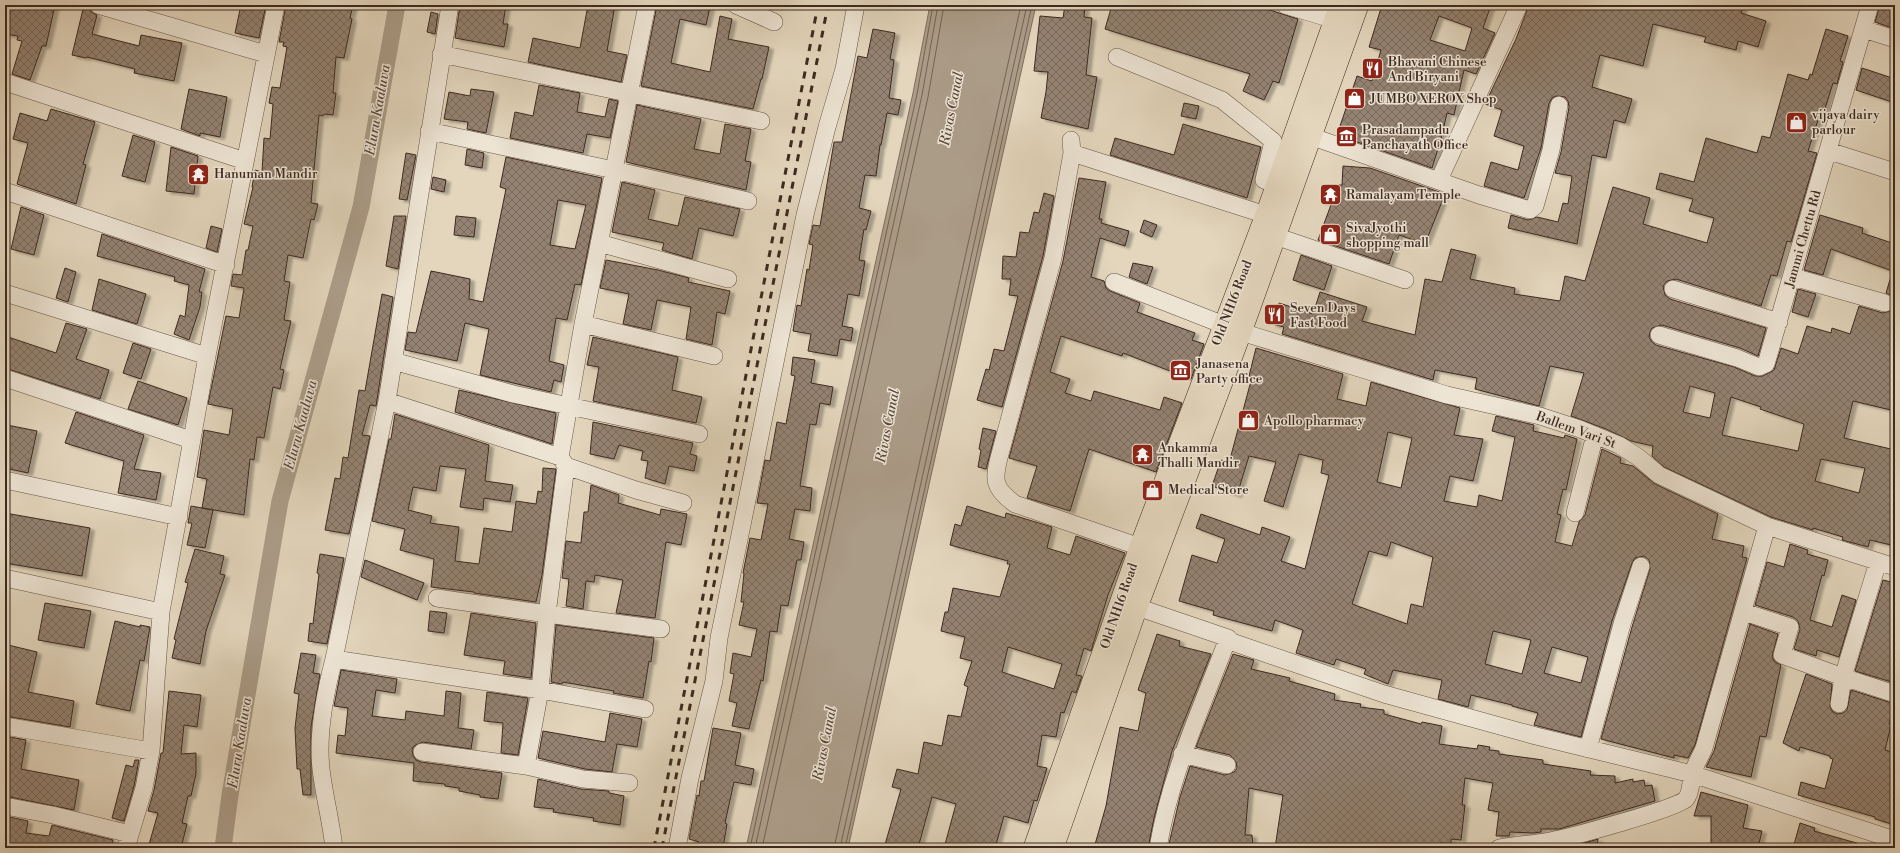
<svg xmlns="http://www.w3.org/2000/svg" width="1900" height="853" font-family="'Libre Bodoni',serif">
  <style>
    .water { fill: #ab9c88; stroke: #7f6e5e }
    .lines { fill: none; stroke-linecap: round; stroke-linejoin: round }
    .shore { stroke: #746354; stroke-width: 1 }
    .canal { stroke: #ab9c88; stroke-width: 17 }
    .building { fill: url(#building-cross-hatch); stroke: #3e2a20; fill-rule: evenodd; filter: url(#shadow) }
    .minor-casing { stroke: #675547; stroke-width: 18 }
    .major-casing { stroke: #3e2a20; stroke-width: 22 }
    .minor { stroke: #ede4d4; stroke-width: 17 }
    .major { stroke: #e3d6bd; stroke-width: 21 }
    .rail { stroke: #3e2a20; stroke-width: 3; stroke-dasharray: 7 7; stroke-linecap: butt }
    .labels { text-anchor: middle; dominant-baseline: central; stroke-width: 3; stroke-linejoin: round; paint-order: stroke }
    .poi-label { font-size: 13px; fill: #3e2a20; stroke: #ede4d4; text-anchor: start }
    .street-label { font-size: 13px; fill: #3e2a20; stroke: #ede4d4 }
    .water-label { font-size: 14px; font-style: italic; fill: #59463a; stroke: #ede4d4 }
  </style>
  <defs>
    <pattern id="building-cross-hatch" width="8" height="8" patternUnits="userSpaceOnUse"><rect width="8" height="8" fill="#948372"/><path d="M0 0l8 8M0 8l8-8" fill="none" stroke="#7a6b5d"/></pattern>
    <filter id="shadow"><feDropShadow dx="4.5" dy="2.5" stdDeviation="1" flood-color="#0004"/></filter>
  </defs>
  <rect width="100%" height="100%" fill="#e3d6bd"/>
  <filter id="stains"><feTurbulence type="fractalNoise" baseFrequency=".005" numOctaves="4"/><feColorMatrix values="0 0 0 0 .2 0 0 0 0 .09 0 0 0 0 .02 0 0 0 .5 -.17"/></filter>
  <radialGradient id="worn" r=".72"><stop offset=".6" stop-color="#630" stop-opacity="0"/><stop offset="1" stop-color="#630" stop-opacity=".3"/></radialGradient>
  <!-- water -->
  <path class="water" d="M930,5H1036L848,848H746L913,93Z"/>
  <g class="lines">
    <!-- shore -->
    <path class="shore" d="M750,848L917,94L933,5
      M755,848L922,95L938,5
      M762,848L928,97L944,5
      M834,848L1021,5
      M840,848L1027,5
      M845,848L1032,5"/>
    <!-- canal -->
    <path class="canal" d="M223,848L230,795L280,501L361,207L397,5"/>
  </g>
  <!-- building -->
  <path class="building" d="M5,5H55L46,46H42L30,80L12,74L22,41L17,40L18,36L5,34Z
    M84,5H88L91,12L97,15L92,34L139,46L141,35L182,43L174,81L134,73L135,69L87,57L86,58L72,55Z
    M241,5H266L259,38L235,33Z
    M286,5H353L350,18L352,19L344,58L336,57L333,93H336L333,115L324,114L323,116L319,115L311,203L318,204L314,220L311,219L303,258L288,255L284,281L290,282L284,320L291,321L280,369L284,370L280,389L273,387L264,438L257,437L254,460L250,459L244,515L202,508L207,479L197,477L204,430L229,435L233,409L208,404L226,316L239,318L244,288L231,286L233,274L242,275L246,250H248L253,226L244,224L253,187H252L255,170L262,172L264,138L270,139L273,104L269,103L272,87L280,88L287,47L283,46L284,42H279Z
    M460,5H506L503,24H508L504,47L455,38Z
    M588,5H615L607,51L627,55L621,82L528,62L533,38L580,48Z
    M657,5H702L710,7L706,25L680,19L671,63L710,72L720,16L732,19L728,39L769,47L762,79H761L753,109L641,86Z
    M1065,5H1085L1084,17L1092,18L1086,75L1097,77L1088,129L1041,118L1046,92L1048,72L1034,71L1040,16L1063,18Z
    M1112,5H1254L1298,19L1279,83L1273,81L1264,100L1243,91L1250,74L1105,29Z
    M1382,5H1491L1483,28L1495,33L1476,74L1464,70L1454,115L1447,113L1441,139L1432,168L1337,135L1357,76L1372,81L1381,50L1369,47ZM1439,16L1472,28L1465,51L1430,40Z
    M1529,5H1744L1741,13L1766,21L1758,47L1738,41L1736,50L1704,42L1706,37L1653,24L1643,66L1600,55L1592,87L1632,99L1625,123L1614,120L1606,158L1592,155L1577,244L1508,228L1511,215L1528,220L1537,217L1558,222L1563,203L1568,204L1572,176L1555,173L1561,152L1569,107L1568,101L1565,97L1556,96L1552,98L1549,103L1541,148L1524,198L1484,186L1491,162L1518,170L1524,146L1494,136L1502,110L1485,104L1516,39Z
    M1880,5H1895V29L1875,22Z
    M431,12L438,14L435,34L427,32Z
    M873,29L895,33L890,59L894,60L889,98L901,100L898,115L887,113L881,145H880L876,176L865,175L859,208L871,211L866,230L864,229L859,260L865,261L859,296L848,294L842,326L853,328L851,341L840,339L837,356L808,351L811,334L793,331L797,305L801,306L807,269L809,270L813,245L809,244L813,225L820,226L834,142H842L858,56L867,58Z
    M1826,29L1848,36L1840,61L1843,62L1837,84L1833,83L1823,115L1820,114L1808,151L1817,153L1791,242L1787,241L1777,276L1771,275L1761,306L1676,279L1667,281L1663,286L1665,295L1670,299L1766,328L1758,356L1740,348L1662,325L1652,328L1650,332L1649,337L1652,342L1656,345L1734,367L1755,376H1763L1774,370L1781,348L1798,354L1807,326L1831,333L1832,328L1850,334L1859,306L1883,313L1892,310L1894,306L1895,300L1892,296L1886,293L1892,273H1895V411L1853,401L1844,438L1895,450V546L1870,540L1868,547L1842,540L1843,537L1813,528V530L1771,517L1664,467L1652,456L1653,446L1631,441L1606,429L1571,416L1584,373L1550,366L1539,406L1475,389L1477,378L1435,370L1433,380L1282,334L1284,327L1272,324L1279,303L1313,314L1320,292L1367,307L1362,321L1415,335L1425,279L1442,282L1451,249L1476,255L1470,279L1515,288L1514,294L1560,301L1565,276L1585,281L1613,187L1650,198L1643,224L1707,243L1714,218L1689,211L1693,199L1656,189L1660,173L1694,182L1706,138L1757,153L1762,136L1770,138L1788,74L1808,80L1810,74L1812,75ZM1690,386L1715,393L1710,418L1683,412ZM1731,397L1761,407L1760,409L1804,424L1798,451L1722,435ZM1821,459L1865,468L1859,493L1815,481Z
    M1862,68L1895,79V103L1856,90Z
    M539,85L580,93L577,112L605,117L609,99L618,101L610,138L587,134L583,153L510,138L515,112L533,116Z
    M189,89L227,97L220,137L200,133V136L181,129Z
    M471,89L494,92L486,133L467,129L468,122L444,119L449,92L470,96Z
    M1184,103L1199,106L1196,119L1181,116Z
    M637,105L701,119L694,149L720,154L725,124L751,129L745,161L751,162L746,190L626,162Z
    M51,109L95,122L83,164L86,165L76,204L17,184L28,143L13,139L20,113L47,121Z
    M1183,124L1261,147L1247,198L1110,155L1115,138L1174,155Z
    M133,135L155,142L145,182L122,176Z
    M171,147L198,156L194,194L166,191Z
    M467,149L484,153L482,168L465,165Z
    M406,153L416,155L407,200L399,199Z
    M506,157L602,178L581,285L575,284L567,320L556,318L549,361L564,365L561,382L554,380L551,392L480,375L489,329L465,323L457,361L405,350L408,332L416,333L431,271L470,279L469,299L483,302L506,189L500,187ZM558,200L586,205L575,249L550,245Z
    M1343,166L1370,168L1445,194L1425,244L1399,235L1389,264L1318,240L1332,202H1321L1322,185H1342Z
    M433,177L446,180L444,192L431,189Z
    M1079,178L1106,182L1099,219H1102L1101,223L1129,231L1125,246L1100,238L1091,277L1104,281L1106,288L1110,291L1140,303L1137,312L1195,333L1192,340L1204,344L1191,379L1123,353L1122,356L1061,336L1050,372L1070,379L1065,393L1091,401L1094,391L1160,410L1164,397L1182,403L1156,472L1089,449L1070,511L1027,498L1037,466L1009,458L1063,261Z
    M622,182L655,190L648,219L678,226L685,197L740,209L733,236L699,228L692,259L662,250L664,243L612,232Z
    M1044,193L1054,196L1043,256L1002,407L977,400L986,369L989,370L994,349L1004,351L1018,296L1009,295L1011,279H1002L1003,256L1016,257L1020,232L1029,233L1034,212L1039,213Z
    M21,207L44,215L34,255L11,249Z
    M1820,215L1863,228L1862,233L1895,244V272L1831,249L1823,275L1804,270Z
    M394,216H406L398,269L386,266Z
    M456,216L476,218L474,237L454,235Z
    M1144,220L1157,225L1152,237L1140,232Z
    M211,226L222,229L217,252L206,248Z
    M102,234L205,269L199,292H202L200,307L189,340L174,334L180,315L185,317L189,285L174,281L175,277L97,256Z
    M1301,255L1332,266L1324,290L1293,280Z
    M606,260L658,270L689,278L688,282L730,291L725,314L717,312L712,345L686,339L691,307L657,300L651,330L623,324L629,294L600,288Z
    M1133,263L1153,267L1147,284L1129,277Z
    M65,268L76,272L68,302L56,298Z
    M99,279L146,294L137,324L92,310Z
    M1798,289L1816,294L1808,317L1792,312Z
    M382,294L393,297L376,406L370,405L362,435L370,436L349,534L325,530L335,478L340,479L343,457L348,458L359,390L365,391Z
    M66,323L87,329L76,359L109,370L100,399L5,368V336L56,353Z
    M593,337L678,357L672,390L702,397L696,423L593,401L599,367L587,365Z
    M133,343L151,349L141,379L123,373Z
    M1256,348L1343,374L1337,399L1366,406L1371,382L1460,408L1454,435L1483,439L1473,481L1450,476L1444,501L1477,507L1479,495L1502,501L1515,437L1492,431L1496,416L1534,425L1533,431L1538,432L1564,438L1565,435L1577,439L1566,490L1563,489L1557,514L1561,515L1555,542L1572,546L1579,522L1585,515L1602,449L1621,458L1620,463L1633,466L1655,484L1718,514L1712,539L1744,546L1742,557L1747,558L1695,745L1688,758L1674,755V758L1601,739L1632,627L1650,569L1649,560L1644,556L1635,558L1632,563L1612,621L1581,737L1534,725L1538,713L1512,706V705L1471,695L1468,707L1438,699L1442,680L1393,670L1388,684L1364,674L1366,669L1336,659L1334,665L1296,653L1303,630L1275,620L1272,631L1213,615L1214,611L1179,601L1192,555L1217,563L1225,539L1196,528L1201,514L1260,535L1262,527L1290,537L1281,561L1305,569L1329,475L1321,473L1323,460L1299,454L1283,507L1264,501L1276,462L1249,456L1237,495L1212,486L1221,460L1229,463L1252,377L1249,376ZM1388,432L1412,438L1401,488L1377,482ZM1391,542L1433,557L1423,607L1411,604L1407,624L1352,604L1369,551L1387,556ZM1493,631L1531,640L1522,674L1485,664ZM1552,647L1588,657L1581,683L1544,673Z
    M793,357L815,360L811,383L833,387L830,405L820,403L816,425L810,424L800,486L812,488L810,511L795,509L789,539L804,542L801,560H797L788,606L781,605L777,632L770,631L763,681L761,680L749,729L732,726L737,703L729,701L734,674L730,673L733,653L751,657L757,629L739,625L744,602H741L744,573H743L750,538L761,540L768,504L757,503L765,460L770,461L777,422L786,424L795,376L791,375Z
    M138,381L187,398L178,425L128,409Z
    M459,390L556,413L552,444L455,412Z
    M76,412L144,435L134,469L161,473L156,500L118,493L124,461L65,443Z
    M395,414L489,445L485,481L513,485L510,502L484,498L483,510L460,507L466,469L440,466L436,491L413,487L408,510L432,516L430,523L459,527L455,561L479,564L484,528L512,532L516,501L536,504L538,491L542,492L543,468L556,469L542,575L536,602L474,593V592L431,587L434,559L400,550L405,529L372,521L389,439H391Z
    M593,422L693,443L690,454L697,456L694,471L669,466L665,484L645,478L648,461L641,460L643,451L619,445L614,459L590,454Z
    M7,425L37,431L28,473L5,468V434Z
    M983,428L996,431L986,469L978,467L981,450L979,449Z
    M591,485L619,495L618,503L660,515L661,509L687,514L681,545L666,542L655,618L616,613L623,580L595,575L594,582L586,581L583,609L566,606L569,579L562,578L566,541L581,543L584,512H588Z
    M191,506L213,510L205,548L187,545L192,523H188Z
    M967,506L1005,518L1006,513L1052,527L1047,548L1070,555L1076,536L1125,553L1108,595L1091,651L1084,648L1076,675L1082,676L1076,693L1072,691L1064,713L1061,712L1056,737L1042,735L1037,766L1047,768L1037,801L1034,800L1028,823L1004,816L995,848H944L956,804L932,797L918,848H884L901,789L892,787L897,769L918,774L924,742L942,746L948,715L961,717L968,687L964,685L972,661L960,658L965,637L941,631L945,612H948L953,588L1000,597L1010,564H1007L1008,561L950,545L955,524L961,526ZM1008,647L1062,664L1054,689L1002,672Z
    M5,513L90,528L82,576L5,563Z
    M1790,544L1808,550L1807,554L1828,560L1824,576L1822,575L1810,620L1832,627L1842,595L1856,600L1839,657L1817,650L1816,656L1794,649L1800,629L1798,621L1793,617L1755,605L1767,562L1784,567Z
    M195,549L224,556L220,574L225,575L206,631L200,664L172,658L176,640L174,639L188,583L185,582Z
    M320,554L344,558L327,644L308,641L310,623L313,624L319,574L317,573Z
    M365,560L424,583L417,600L361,577Z
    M1883,580L1895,583V683L1855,671Z
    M45,603L91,611L84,648L38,640Z
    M430,611L447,613L444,633L428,631Z
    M471,613L536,623L531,678L503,674L505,661L464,655Z
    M115,621L140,627V625L150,627L144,661L140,660L130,711L96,704Z
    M1750,624L1778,634L1772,657L1775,662L1781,665L1766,737L1760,736L1751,777L1706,767L1714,751Z
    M556,625L654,638L651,662L649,661L643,698L613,693L614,691L563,682L562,684L551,682Z
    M1157,634L1180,641L1179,646L1211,654L1172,751L1154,818L1148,848H1094L1106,806L1120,727L1138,731L1146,693L1138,690Z
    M8,645L37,652L28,692L74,701L70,727L5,716V695L7,684H5V658Z
    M301,653L316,655L313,673L320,674L311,727V795H303L300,769H297L295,728L299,694L294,693Z
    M1233,654L1254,660L1251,669L1290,678L1289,681L1335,694L1334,700L1361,704L1360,707L1384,710V714L1421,724L1422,722L1442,726L1439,744L1477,749L1478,745L1490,747L1489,750L1499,751V754L1543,760V764L1591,771L1590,775L1615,776V783L1633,779V782L1644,780L1645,786L1652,785L1655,801L1559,829H1541V832L1533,833L1510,832L1509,836H1496L1499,812L1488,810L1493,783L1465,778L1462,805H1465L1461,840L1451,839V844L1440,843L1439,848L1422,846V848H1275L1283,795L1249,788L1245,835H1252L1253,848H1168L1180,797L1190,766L1225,775L1234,772L1237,768L1236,762L1230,755L1196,747Z
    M341,670L397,679L395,693L376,690L372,716L405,720L406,711L444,716L446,691L461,693L458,728L474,730L471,749L423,742L414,746L412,750L413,755L416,760L421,762L502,773L498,799L480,797V795L459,791V788L445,786V784L413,781L414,763L336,753L338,735L345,736L348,708L334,706Z
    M1806,674L1832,684L1830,707L1833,712L1837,714L1843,713L1847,710L1851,690L1895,704L1889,724L1891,725L1885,750L1895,753V825L1875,819V817L1798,795L1801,782L1825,789L1833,759L1830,758V756L1800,747L1799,751L1783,743Z
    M169,691L201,695L197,727L184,725L181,754L196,753V774L191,796H188L182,823L187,824L181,848H148L158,813L148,811L154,790L161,753H163Z
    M487,692L528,698L518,755L501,753L503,723L484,721Z
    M610,713L642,719L637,747L617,744L612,772L585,769L538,758L543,731L605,742Z
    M713,728L741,733L735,765L754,769L751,785L734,782L725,823L727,824L723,848H698L699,842L689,839L697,795L699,796L701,781H704Z
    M5,736L26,740L21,769L79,780L74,810L5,796Z
    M135,760H139L134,786L124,821L112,818L126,765L133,767Z
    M538,779L581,789L609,791V793L624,796L620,825L593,821L594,818L553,812L554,809L534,807Z
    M1701,792L1748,805L1743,828L1762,831L1758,848H1711V816H1694Z
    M5,816L28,821L26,833L49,836L52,825L113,840L112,848L5,847Z
    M1800,823L1815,828L1814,831L1860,844V848H1793Z
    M1598,839L1597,848H1577V845Z"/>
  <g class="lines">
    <defs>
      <path id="minor" d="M98,5L266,54
        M736,5L774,22
        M1285,5L1335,20
        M1863,29L1895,39
        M441,54L761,121
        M1117,57L1222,100L1273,141L1264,180L1276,185
        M5,82L245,161
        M429,131L614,170L748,201
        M1310,136L1479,195L1530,210L1535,206L1551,150L1559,105
        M1071,140L1072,153L1053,258L1000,454C993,480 993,488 1015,504L1140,547
        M1829,151L1895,172
        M1072,153L1266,215
        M1439,180L1519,5
        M5,191L226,265
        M1275,236L1405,280
        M599,243L728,279
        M1793,277L1885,303
        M1114,282L1224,325
        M1673,289L1779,322
        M5,293L207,356
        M583,324L714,356
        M1241,332L1447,395L1540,416L1580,429L1619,445L1638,457L1659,475L1767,526L1895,567
        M1659,335L1737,358L1759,367L1766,364L1870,5
        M393,361L513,394L699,434
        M5,378L191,440
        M387,401L560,457L566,466L636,490L683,503
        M560,457L583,324L647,5
        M566,466L547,614L540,690L526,766L583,779L629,783
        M5,480L179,517
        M1575,513L1595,435
        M5,578L161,612
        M437,598L547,614L661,629
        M1137,607L1228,638L1232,642L1384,694L1536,736L1692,774L1895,840
        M1744,612L1790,627L1782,655L1843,677L1895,694
        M334,659L540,690L645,709
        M1839,704L1843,677L1878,562
        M5,726L151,751
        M1588,749L1622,624L1641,566
        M422,752L526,766
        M1182,754L1227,765
        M5,806L53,815L130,834
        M126,848L144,788L151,751L161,612L207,356L276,5
        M334,848C331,821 324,795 321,769C317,733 325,693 334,659L387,401L450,5
        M677,848L690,778L714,681L719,638L805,215L827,127L844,69L856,5
        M1158,848C1170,775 1202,707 1228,638
        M1499,848C1516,845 1533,844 1550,841C1568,838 1679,808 1686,799C1692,791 1690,781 1693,773C1695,764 1701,756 1704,748L1767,526"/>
      <path id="major" d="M1034,848L1140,547L1266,215L1340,5
        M1053,848L1137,607L1241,332L1358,5"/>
    </defs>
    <!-- minor casing -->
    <use href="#minor" class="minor-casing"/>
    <!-- major casing -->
    <use href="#major" class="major-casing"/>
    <!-- minor -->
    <use href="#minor" class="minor"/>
    <!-- major -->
    <use href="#major" class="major"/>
    <!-- rail -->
    <path class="rail" d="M654,848L818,5
      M662,848L828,5"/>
  </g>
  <!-- icons -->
  <defs>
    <symbol id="restaurant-square" viewBox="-11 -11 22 22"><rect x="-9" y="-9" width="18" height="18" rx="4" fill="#8f2418" stroke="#ede4d4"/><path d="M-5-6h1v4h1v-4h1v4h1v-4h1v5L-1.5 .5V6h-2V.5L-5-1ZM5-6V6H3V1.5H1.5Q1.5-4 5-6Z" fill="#fff"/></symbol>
    <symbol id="shop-square" viewBox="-11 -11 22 22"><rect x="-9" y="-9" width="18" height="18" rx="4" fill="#8f2418" stroke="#ede4d4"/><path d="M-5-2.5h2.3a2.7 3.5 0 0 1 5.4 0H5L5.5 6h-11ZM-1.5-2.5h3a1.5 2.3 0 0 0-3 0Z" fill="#fff"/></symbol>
    <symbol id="museum-square" viewBox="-11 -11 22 22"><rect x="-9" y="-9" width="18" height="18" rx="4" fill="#8f2418" stroke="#ede4d4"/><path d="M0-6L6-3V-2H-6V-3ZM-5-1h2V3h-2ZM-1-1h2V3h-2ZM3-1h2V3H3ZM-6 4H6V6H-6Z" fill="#fff"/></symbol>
    <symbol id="temple-square" viewBox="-11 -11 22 22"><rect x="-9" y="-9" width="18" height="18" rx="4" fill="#8f2418" stroke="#ede4d4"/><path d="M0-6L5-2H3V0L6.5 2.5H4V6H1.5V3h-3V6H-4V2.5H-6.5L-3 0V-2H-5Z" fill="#fff"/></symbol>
  </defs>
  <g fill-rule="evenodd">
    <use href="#restaurant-square" x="1360" y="56" width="25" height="25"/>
    <use href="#shop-square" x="1342" y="86" width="25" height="25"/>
    <use href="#shop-square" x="1784" y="110" width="25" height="25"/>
    <use href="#museum-square" x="1334" y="124" width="25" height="25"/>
    <use href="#temple-square" x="186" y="162" width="25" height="25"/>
    <use href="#temple-square" x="1318" y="182" width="25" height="25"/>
    <use href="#shop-square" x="1318" y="222" width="25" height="25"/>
    <use href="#restaurant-square" x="1262" y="302" width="25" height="25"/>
    <use href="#museum-square" x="1168" y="358" width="25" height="25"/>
    <use href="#shop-square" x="1236" y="408" width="25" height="25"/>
    <use href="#temple-square" x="1130" y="442" width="25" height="25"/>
    <use href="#shop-square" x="1140" y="478" width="25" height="25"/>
  </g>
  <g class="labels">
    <!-- poi labels -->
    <g class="poi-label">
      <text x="1388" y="62">Bhavani Chinese<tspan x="1388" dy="15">And Biryani</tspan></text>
      <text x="1370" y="99">JUMBO XEROX Shop</text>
      <text x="1812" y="115">vijaya dairy<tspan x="1812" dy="15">parlour</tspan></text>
      <text x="1362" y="130">Prasadampadu<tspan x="1362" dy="15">Panchayath Office</tspan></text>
      <text x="214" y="174">Hanuman Mandir</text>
      <text x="1346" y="195">Ramalayam Temple</text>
      <text x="1346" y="228">SivaJyothi<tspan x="1346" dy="15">shopping mall</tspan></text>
      <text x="1290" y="308">Seven Days<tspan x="1290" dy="15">Fast Food</tspan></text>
      <text x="1196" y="364">Janasena<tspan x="1196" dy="15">Party office</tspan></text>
      <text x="1264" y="421">Apollo pharmacy</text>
      <text x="1158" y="448">Ankamma<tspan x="1158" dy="15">Thalli Mandir</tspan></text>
      <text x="1168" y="490">Medical Store</text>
    </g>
    <!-- street labels -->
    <g class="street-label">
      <text transform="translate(1803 239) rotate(-74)">Jammi Chettu Rd</text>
      <text transform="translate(1232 303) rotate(-69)">Old NH16 Road</text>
      <text transform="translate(1576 430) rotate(20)">Ballem Vari St</text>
      <text transform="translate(1119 606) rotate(-71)">Old NH16 Road</text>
    </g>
    <!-- water labels -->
    <g class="water-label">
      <text transform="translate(952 109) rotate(-79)">Rivas Canal</text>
      <text transform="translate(378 110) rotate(-80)">Eluru Kaaluva</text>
      <text transform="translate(301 425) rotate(-75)">Eluru Kaaluva</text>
      <text transform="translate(888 426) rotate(-79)">Rivas Canal</text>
      <text transform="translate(240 743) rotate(-81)">Eluru Kaaluva</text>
      <text transform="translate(825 744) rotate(-79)">Rivas Canal</text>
    </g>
  </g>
  <!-- margin -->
  <rect width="1900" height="853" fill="none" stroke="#e3d6bd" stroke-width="20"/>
  <rect x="6" y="6" width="1888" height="841" fill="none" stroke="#3e2a20" stroke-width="2"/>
  <rect x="10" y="10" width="1880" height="833" fill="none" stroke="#3e2a20"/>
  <rect width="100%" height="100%" filter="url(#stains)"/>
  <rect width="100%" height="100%" fill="url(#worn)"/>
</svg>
